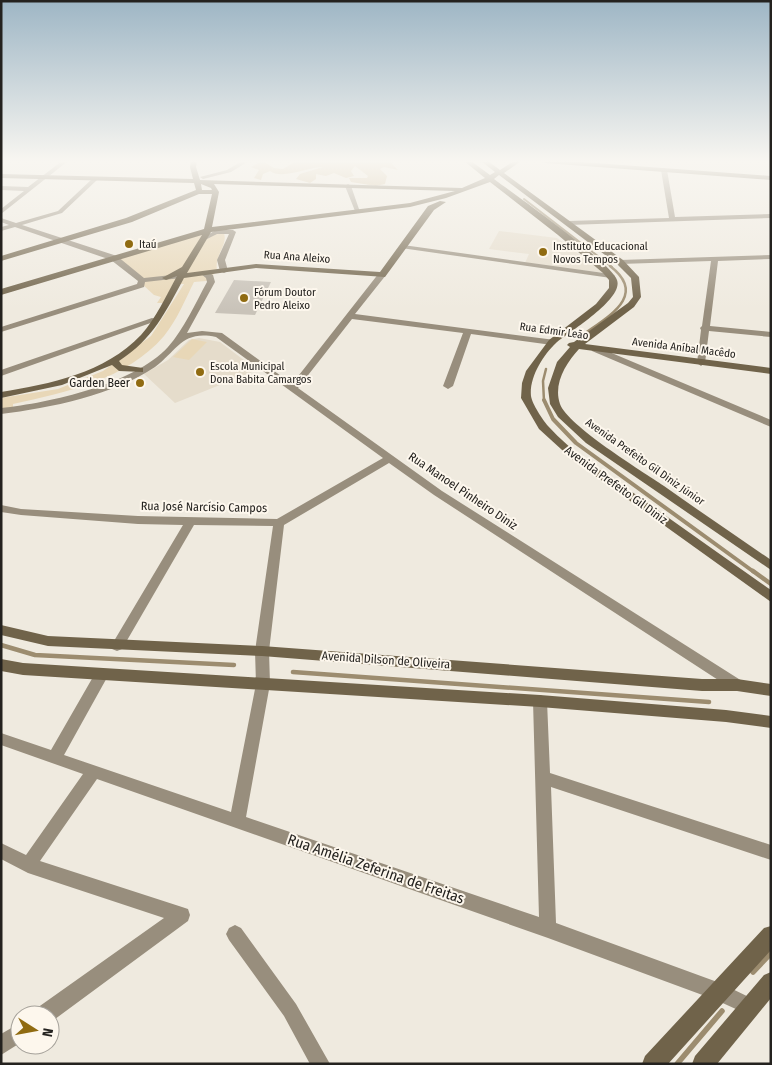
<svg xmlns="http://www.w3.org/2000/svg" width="772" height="1065" font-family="'Fira Sans Condensed',sans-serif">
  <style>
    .built { fill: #e5dccb }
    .green { fill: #e8d7b7 }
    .forest { fill: #ccb68e }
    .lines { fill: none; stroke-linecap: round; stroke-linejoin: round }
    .stream-far4 { stroke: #9c8c6f; stroke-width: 2 }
    .stream-far3 { stroke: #9c8c6f; stroke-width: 2.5 }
    .stream-far2 { stroke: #9c8c6f; stroke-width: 4 }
    .stream-far1 { stroke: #9c8c6f; stroke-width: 4.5 }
    .stream { stroke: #9c8c6f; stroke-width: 5.5 }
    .building { fill: #c9c3b9 }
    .street { fill: #988e7d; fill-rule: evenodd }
    .secondary { fill: #70634a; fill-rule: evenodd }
    .poi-dot { fill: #906b11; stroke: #fdf7ed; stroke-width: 2 }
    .labels { text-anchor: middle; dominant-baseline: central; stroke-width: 4; stroke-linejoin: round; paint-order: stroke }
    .far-poi-label { font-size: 11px; fill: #24221f; stroke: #fdf7ed; text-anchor: start }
    .far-street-label { font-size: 11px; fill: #24221f; stroke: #fdf7ed }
    .poi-label { font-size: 12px; fill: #24221f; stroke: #fdf7ed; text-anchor: end }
    .street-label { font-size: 12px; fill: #24221f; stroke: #fdf7ed }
    .near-street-label { font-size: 15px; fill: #24221f; stroke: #fdf7ed }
  </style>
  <rect width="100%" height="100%" fill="#efeadf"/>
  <!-- built -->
  <path class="built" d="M499,231L557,238L605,273L525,263L529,254L489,249Z
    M199,338L220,342L257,370L175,403L144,374L168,360L189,340Z"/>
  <!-- green -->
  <path class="green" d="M224,233C228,246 214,255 217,271L206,281L194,282C185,300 177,320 164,336C126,380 67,392 13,404V412L1,413V398L58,389L103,371L151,336L184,284H173L163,303H157L161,297L154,295L116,260L191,236Z
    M192,339L207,342L189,360L173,357Z"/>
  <!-- forest -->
  <path class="forest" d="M262,161L274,168L283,169L296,161H393L392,164L398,170L384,167L380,169L387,176L385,184L376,186L351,182L349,178H367L368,176L355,166L351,171L354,176L346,178L334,173L326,176L316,174V179L310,183L296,179L300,174L323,167C308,167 282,180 270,171L263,174L261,180L254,178L259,170L251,167Z"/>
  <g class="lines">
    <!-- stream-far4 -->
    <path class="stream-far4" d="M524,199L612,267"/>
    <!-- stream-far3 -->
    <path class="stream-far3" d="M584,334C609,316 648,295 610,266
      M544,401L543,381L546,369"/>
    <!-- stream-far2 -->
    <path class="stream-far2" d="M544,400L553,419L576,443L754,572"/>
    <!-- stream-far1 -->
    <path class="stream-far1" d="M753,571L771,584
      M1,645L35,655L234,665
      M293,672L709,702"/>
    <!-- stream -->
    <path class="stream" d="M753,972L771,953
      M677,1064L722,1011"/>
  </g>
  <!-- building -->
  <path class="building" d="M234,280L271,282L255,315L215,313Z"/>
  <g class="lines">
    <!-- street -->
    <path class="street" d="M62,161H68L1,214V209L24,191L1,190V186L28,187Z
      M242,161H249L231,172L203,179L200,177L227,170Z
      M664,168L667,170L675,217L771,214V218L568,225L565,223L568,221L669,218L661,170Z
      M92,179L97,180L62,213L22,225L117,256L144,278L181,274L185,276L181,278L145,282L144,287L1,332V327L137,284L138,281L111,260L15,227L1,231V227L9,225L1,222V218L16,223L58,211Z
      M348,184L351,186L360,212L355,211L345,186Z
      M216,230H233L236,232L225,260L228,271L224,273L220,271L217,260L229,234H217L207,239L204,237Z
      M403,245L611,274L615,276L611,278L401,248L399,247Z
      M771,255V259L718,261L710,326L771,332V337L709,331L705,363L701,366L697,363L701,330L700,328L702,326L711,261L620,264L616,262L620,260Z
      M202,272H208L213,275L215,282L187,333L202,331L222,333L292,384L379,273H382L386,275L355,314L555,340L556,342L552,345L471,334L453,386L448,389L443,386L463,333L352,319L298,388L442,491L742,681L744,685L742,689L737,690L732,689L434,495L389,463L284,525L269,651L270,684L246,817L539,917L533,701L535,697L540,695L545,697L547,701L550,773L771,845V860L551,787L556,923L720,983L755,1000L758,1006L755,1012L749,1015L716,1000L548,938L97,779L40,861L182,907L188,909L190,915L188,921L51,1022L50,1015H35L37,1008L164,918L28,873L1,859V843L26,855L83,774L1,745V733L51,750L97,670L102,669L107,670L109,674L64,755L231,812L256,684L255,651L273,526L194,525L122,649L117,651L112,649L111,646L183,525L138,524L21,515L1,512V505L21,509L138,516L277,519L383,458L216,337C182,330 178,350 155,367C114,395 50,408 1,414V408C50,403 134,384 168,347C184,329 195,304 207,282L206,278L201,274Z
      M152,318L159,320L1,376V370Z
      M595,346L771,420V427L592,351L591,349Z
      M235,925L241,928L296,1004L330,1064H310L284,1016L229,940L226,934L229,928Z
      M20,1023V1043L1,1055V1034Z"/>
    <!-- secondary -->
    <path class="secondary" d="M191,161H197L196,167L200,180L462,188L485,178L464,161H471L490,175L495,172L481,161H488L500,170L514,161H521L504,173L623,260L639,277L641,297L634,307L585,344L771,368V374L579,349C566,363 553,384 560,404C568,426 642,471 664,486C699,511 735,535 771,560V570L586,443L558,417L550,404L548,388L557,362L570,347L567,345L569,343L574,342L628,303L633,297L631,278L617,264L499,175L494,179C514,194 611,262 617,280C624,299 569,332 556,343C543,355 529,378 531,396C532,404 543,420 548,426C572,453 605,473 635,494C680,526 725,558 771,590V602L573,460L539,429L521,398L522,383L526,371L549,340L596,304L609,288V280L603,273L558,235L490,182L446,198L410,207L211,232L187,273L256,264L380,272L428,206L440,201L446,202L434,210L385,277L256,268L184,278C165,313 153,339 119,361L122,365L143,368V372L119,371L112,365L62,385L1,398V392C50,384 105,373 141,335C156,318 166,296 177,276L166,280L162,278L182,267L202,235L1,295V289L204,229L212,194H199L132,222L1,261V256L126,218L196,190L194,183L1,178V174L193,179L190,167ZM201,184L211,188L212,190H202ZM214,184L455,191L410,203L212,227L219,192Z
      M542,161H568L771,176V180L545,163Z
      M1,625L48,636L262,646L702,679H737L771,684V696L737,691H702L262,656L48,646L1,635Z
      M1,659L23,663L540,695L726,710L771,716V728L726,722L540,707L23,675L1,671Z
      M771,926V950L668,1064H642L645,1056L764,928Z
      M771,972V998L717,1064H692L695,1056L764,975Z"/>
  </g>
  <!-- sky -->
  <linearGradient id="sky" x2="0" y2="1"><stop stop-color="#9eb6c5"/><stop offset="0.52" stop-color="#f8f6f1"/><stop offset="1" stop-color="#f8f6f1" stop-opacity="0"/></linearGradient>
  <rect width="772" height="310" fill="url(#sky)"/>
  <!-- markers -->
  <g class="poi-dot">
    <circle cx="129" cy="244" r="5"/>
    <circle cx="543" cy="252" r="5"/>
    <circle cx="244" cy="298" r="5"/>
    <circle cx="200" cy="372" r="5"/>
    <circle cx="140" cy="383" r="5"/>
  </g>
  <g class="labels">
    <!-- far-poi labels -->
    <g class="far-poi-label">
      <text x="139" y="244">Itaú</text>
      <text x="553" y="246">Instituto Educacional<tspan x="553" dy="13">Novos Tempos</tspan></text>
      <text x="254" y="292">Fórum Doutor<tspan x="254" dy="13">Pedro Aleixo</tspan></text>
      <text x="210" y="366">Escola Municipal<tspan x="210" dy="13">Dona Babita Camargos</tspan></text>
    </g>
    <!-- far-street labels -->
    <g class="far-street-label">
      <text transform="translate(297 257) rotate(4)">Rua Ana Aleixo</text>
      <text transform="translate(554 331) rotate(8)">Rua Edmir Leão</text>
      <text transform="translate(684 348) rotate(7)">Avenida Aníbal Macêdo</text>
      <text transform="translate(645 462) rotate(35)">Avenida Prefeito Gil Diniz Júnior</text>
    </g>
    <!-- poi labels -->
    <g class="poi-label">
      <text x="130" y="383">Garden Beer</text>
    </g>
    <!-- street labels -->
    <g class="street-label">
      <text transform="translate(616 485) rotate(36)">Avenida Prefeito Gil Diniz</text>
      <text transform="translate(463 491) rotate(34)">Rua Manoel Pinheiro Diniz</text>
      <text transform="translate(204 507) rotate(1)">Rua José Narcísio Campos</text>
      <text transform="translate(386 660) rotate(4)">Avenida Dilson de Oliveira</text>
    </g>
    <!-- near-street labels -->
    <g class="near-street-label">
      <text transform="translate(376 869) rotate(19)">Rua Amélia Zeferina de Freitas</text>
    </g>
  </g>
  <!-- border -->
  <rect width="772" height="1065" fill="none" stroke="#24221f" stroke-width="5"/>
  <!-- north arrow -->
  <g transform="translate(35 1030) rotate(101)"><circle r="24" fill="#fdf7ed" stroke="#a6a29b"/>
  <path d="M0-4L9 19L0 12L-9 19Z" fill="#906b11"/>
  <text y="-8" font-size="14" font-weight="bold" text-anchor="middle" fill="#24221f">N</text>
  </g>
</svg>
